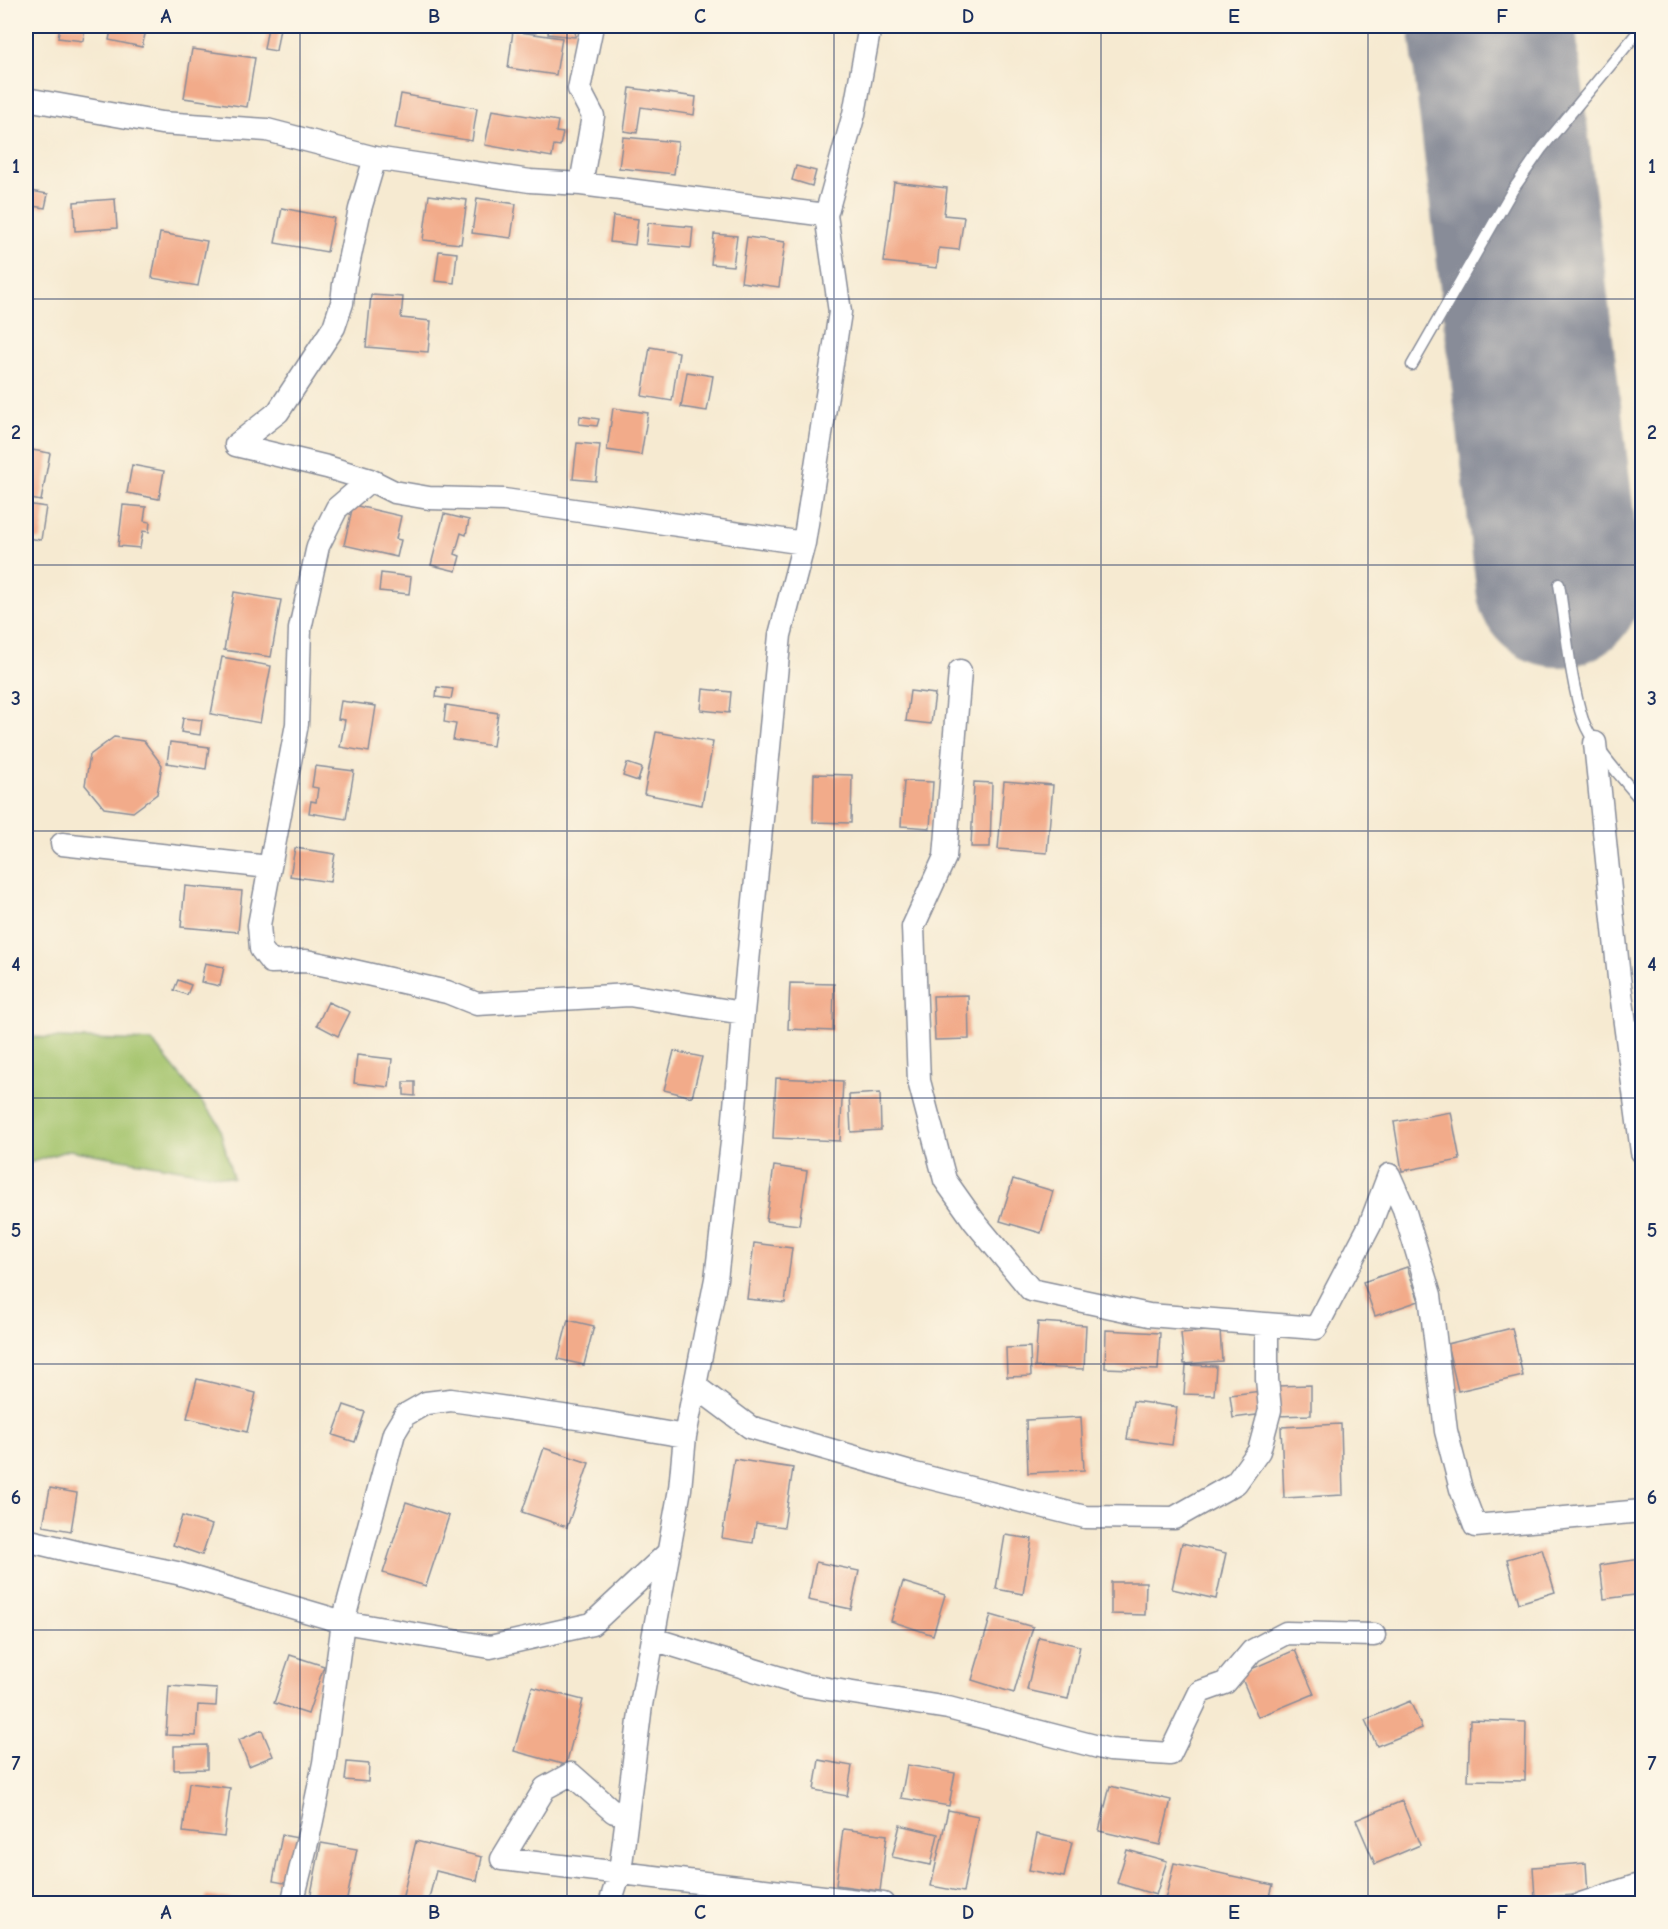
<svg xmlns="http://www.w3.org/2000/svg" width="1668" height="1929" font-family="'Comic Neue',sans-serif">
  <style>
    .green { fill: #a3c36b; stroke: #5f7964; stroke-width: 1.5 }
    .lines { fill: none; stroke-linecap: round; stroke-linejoin: round }
    .runway { stroke: #888c98; stroke-width: 166 }
    .building { fill: #f2ab8a }
    .lane-casing { stroke: #888c98; stroke-width: 13 }
    .street-casing { stroke: #888c98; stroke-width: 25 }
    .lane { stroke: #fff; stroke-width: 10 }
    .street { stroke: #fff; stroke-width: 22 }
    .grid { fill: none; stroke: #1b2f5e; stroke-width: 1.5; stroke-opacity: 0.55 }
    .neatline { fill: none; stroke: #1b2f5e; stroke-width: 2 }
    .grid-label { font-size: 20px; text-anchor: middle; font-weight: bold; fill: #1b2f5e }
  </style>
  <rect width="100%" height="100%" fill="#fcf5e5"/>
  <filter id="ink" filterUnits="userSpaceOnUse"><feTurbulence type="fractalNoise" baseFrequency=".0167" numOctaves="2"/><feDisplacementMap in="SourceGraphic" scale="12" xChannelSelector="R" yChannelSelector="G"/><feConvolveMatrix kernelMatrix="1 2 1 2 8 2 1 2 1" color-interpolation-filters="sRGB"/></filter>
  <filter id="wash" filterUnits="userSpaceOnUse"><feTurbulence type="fractalNoise" baseFrequency=".008" numOctaves="4" result="noise"/><feDisplacementMap in="SourceGraphic" scale="24" xChannelSelector="R" yChannelSelector="G"/><feGaussianBlur stdDeviation="1.35" result="paint"/><feColorMatrix in="noise" values="0 0 0 0 0 0 0 0 0 0 0 0 0 0 0 0 0 1.4 0 .05"/><feComposite in="paint" operator="in"/></filter>
  <g filter="url(#wash)">
    <rect width="100%" height="100%" fill="#f6ead1"/>
    <!-- green -->
    <path class="green" d="M26,1037L152,1041L218,1122L233,1178L69,1150L26,1164Z"/>
    <g class="lines">
      <!-- runway -->
      <path class="runway" d="M1492,26L1559,584"/>
    </g>
    <g id="blocks">
      <!-- building -->
      <path class="building" d="M60,26H85L83,41L58,38Z
        M112,26H147L142,47L109,40Z
        M549,26H576L575,37L548,34Z
        M268,27L280,28L276,51L264,49Z
        M513,31L562,38L556,75L508,68Z
        M192,49L255,58L247,107L184,98Z
        M630,88L696,97L694,115L641,107L637,133L624,131Z
        M401,94L477,108L472,141L395,128Z
        M492,110L558,121L556,132L563,133L560,146L554,145L552,157L485,145Z
        M623,137L678,142L674,174L619,168Z
        M796,166L816,171L812,186L792,180Z
        M894,182L947,188L944,215L964,217L959,250L939,248L937,268L884,262Z
        M26,190L48,194L45,208L26,205Z
        M429,195L467,200L461,244L423,240Z
        M477,198L516,204L511,238L472,233Z
        M115,199L117,228L75,231L74,202Z
        M282,208L334,218L327,252L275,243Z
        M613,216L638,219L635,245L610,242Z
        M648,223L693,227L691,248L646,244Z
        M160,233L207,241L198,286L152,278Z
        M714,234L737,236L733,266L711,264Z
        M747,237L785,242L779,287L741,282Z
        M439,251L457,253L454,283L435,281Z
        M371,295L403,297L401,318L431,321L428,352L366,347Z
        M650,347L679,352L672,401L642,396Z
        M687,372L713,376L707,411L681,407Z
        M613,408L648,413L641,455L607,450Z
        M580,416L599,419L597,426L579,424Z
        M577,443L600,445L596,481L573,479Z
        M26,449L50,453L41,501L26,498Z
        M132,465L164,471L159,499L127,493Z
        M26,504L46,507L41,540L26,538Z
        M123,505L146,507L144,521L150,522L149,532L143,531L140,548L118,546Z
        M353,505L401,516L396,539L401,540L397,557L344,545Z
        M444,514L469,520L466,535L461,533L455,554L460,556L456,571L431,565Z
        M381,573L411,577L409,594L379,591Z
        M234,592L281,600L271,657L224,650Z
        M222,657L271,666L260,723L211,714Z
        M437,687L453,689L451,699L436,697Z
        M703,689L731,692L729,713L701,710Z
        M910,691L935,694L931,724L906,721Z
        M341,701L376,706L369,752L340,747L345,720L338,719Z
        M446,705L498,713L493,746L453,740L456,724L444,722Z
        M183,718L202,720L200,735L181,732Z
        M656,732L713,742L702,805L644,794Z
        M114,737L144,741L162,765L157,794L133,812L104,808L85,785L90,755Z
        M170,742L209,747L206,769L167,763Z
        M627,763L642,768L638,781L623,776Z
        M315,766L354,771L346,819L309,813L311,801L316,802L318,788L312,787Z
        M814,774L852,775L851,823L813,822Z
        M904,781L933,782L930,828L901,826Z
        M1004,781L1053,785L1047,853L998,849Z
        M974,782L992,783L990,847H971Z
        M295,848L335,854L330,882L290,876Z
        M185,886L242,891L238,932L181,927Z
        M205,963L224,967L220,986L201,982Z
        M178,980L191,985L187,995L174,990Z
        M790,983L834,984L833,1031L788,1029Z
        M968,995L969,1039L935,1040L933,996Z
        M328,1002L350,1012L338,1036L317,1025Z
        M674,1051L702,1057L692,1097L664,1090Z
        M357,1055L392,1059L389,1087L354,1083Z
        M776,1078L843,1081L840,1141L773,1138Z
        M404,1082H415V1096L404,1095Z
        M880,1093L881,1130L851,1132L849,1095Z
        M1451,1112L1460,1160L1402,1171L1394,1122Z
        M774,1166L807,1171L799,1225L766,1221Z
        M1013,1179L1053,1191L1041,1233L1000,1221Z
        M754,1243L792,1248L785,1303L747,1299Z
        M1407,1267L1419,1301L1375,1316L1363,1282Z
        M568,1320L594,1326L584,1365L558,1359Z
        M1038,1322L1086,1325L1084,1369L1035,1367Z
        M1512,1328L1523,1376L1458,1391L1447,1344Z
        M1106,1330L1160,1333L1158,1370L1105,1368Z
        M1220,1330L1222,1361L1184,1364L1181,1333Z
        M1030,1347L1031,1376L1007,1377L1006,1348Z
        M1186,1365L1216,1366L1214,1395L1184,1394Z
        M197,1379L256,1393L247,1432L187,1418Z
        M1311,1385V1415L1276,1416V1386Z
        M1261,1391L1264,1414L1233,1418L1230,1395Z
        M1133,1401L1177,1407L1172,1445L1127,1439Z
        M344,1405L365,1412L355,1442L333,1435Z
        M1081,1417L1084,1470L1028,1473L1026,1420Z
        M1341,1424L1343,1495L1284,1498L1281,1427Z
        M544,1448L589,1463L567,1527L522,1512Z
        M734,1459L793,1468L784,1527L756,1523L753,1543L722,1538Z
        M50,1488L77,1493L71,1531L43,1526Z
        M406,1502L449,1516L426,1586L383,1573Z
        M182,1516L212,1525L202,1555L173,1545Z
        M1005,1535L1032,1539L1023,1594L996,1589Z
        M1182,1543L1226,1553L1216,1599L1172,1589Z
        M1542,1549L1555,1592L1519,1603L1507,1559Z
        M1641,1559L1642,1594L1604,1599L1600,1565Z
        M816,1562L859,1571L851,1609L808,1600Z
        M903,1582L945,1595L933,1635L891,1621Z
        M1111,1582H1146L1145,1615L1111,1614Z
        M991,1615L1033,1627L1014,1693L972,1680Z
        M1039,1637L1080,1646L1068,1699L1027,1690Z
        M1295,1650L1314,1694L1258,1717L1240,1674Z
        M290,1655L324,1666L308,1714L274,1703Z
        M169,1686L217,1689L216,1706L198,1705L196,1736L166,1735Z
        M532,1687L583,1700L566,1765L514,1751Z
        M1410,1701L1422,1728L1377,1746L1365,1720Z
        M1470,1720L1526,1722L1525,1781L1468,1780Z
        M262,1730L273,1756L249,1766L239,1740Z
        M207,1745V1769L174,1770V1746Z
        M819,1760L852,1766L847,1796L814,1790Z
        M347,1762L369,1764L368,1782L345,1780Z
        M907,1765L955,1773L949,1806L901,1798Z
        M189,1783L230,1788L224,1837L183,1832Z
        M1110,1786L1171,1800L1160,1845L1099,1831Z
        M1402,1801L1420,1845L1375,1864L1356,1820Z
        M948,1810L978,1816L963,1892L931,1886Z
        M900,1825L938,1834L931,1865L892,1857Z
        M843,1829L887,1835L880,1891L836,1885Z
        M1037,1834L1072,1842L1064,1877L1029,1870Z
        M282,1835L298,1838L289,1884L273,1881Z
        M416,1841L482,1857L477,1881L436,1871L429,1898L449,1904H401Z
        M321,1843L357,1849L346,1904H309Z
        M1127,1850L1167,1861L1156,1895L1117,1883Z
        M26,1863L29,1864L27,1885H26Z
        M1174,1863L1273,1885L1268,1904H1164Z
        M1586,1863L1588,1894L1535,1898L1533,1867Z
        M206,1896L253,1902L252,1904H205Z"/>
    </g>
  </g>
  <g filter="url(#ink)">
    <use href="#blocks" fill-opacity="0" stroke="#888c98" stroke-width="1.5"/>
    <g class="lines">
      <defs>
        <path id="lane" d="M1412,365L1512,191L1542,148L1642,27
          M1559,584C1566,626 1570,681 1583,720C1594,749 1623,778 1642,802"/>
        <path id="street" d="M26,99L161,123L267,130L375,158L530,181L581,184L826,215
          M581,184L593,116L579,89L592,26
          M236,445L327,467L370,480L394,492L429,498L504,500L804,543
          M236,445L278,412L334,327L342,303L344,284L360,209L375,158
          M370,480L337,508L318,546L300,629L297,724L259,925L261,949L271,962L306,961L345,969L447,992L477,1004L629,995L743,1013
          M960,671L945,857L913,927L919,1081L945,1180L974,1221L1031,1290L1149,1315L1316,1328L1370,1225L1389,1175
          M1595,743L1619,978L1642,1152
          M62,844L269,867
          M1389,1175L1404,1209L1430,1295L1446,1431L1461,1489L1475,1526L1642,1511
          M695,1386L750,1427L911,1473L1085,1517L1174,1518L1236,1483L1259,1451L1270,1410L1267,1379V1325
          M26,1540L80,1553L177,1573L343,1622L490,1647L592,1624L669,1552
          M653,1639L803,1685L948,1708L1110,1750L1170,1754L1200,1692L1225,1683L1252,1651L1286,1633L1374,1635
          M628,1808L614,1812L571,1774L545,1788L502,1859L883,1904
          M292,1904L310,1830L324,1763L343,1622L394,1433L405,1415L426,1403L451,1400L591,1420L685,1436
          M610,1904L620,1872L641,1705L680,1489L685,1436L716,1279L732,1142L743,1013L780,635L804,543L840,312L826,215L854,114L870,26
          M1581,1904L1642,1884"/>
      </defs>
      <!-- lane casing -->
      <use href="#lane" class="lane-casing"/>
      <!-- street casing -->
      <use href="#street" class="street-casing"/>
      <!-- lane -->
      <use href="#lane" class="lane"/>
      <!-- street -->
      <use href="#street" class="street"/>
    </g>
  </g>
  <!-- grid -->
  <path class="grid" d="M300,26V1904M567,26V1904M834,26V1904M1101,26V1904M1368,26V1904M26,299H1642M26,565H1642M26,831H1642M26,1098H1642M26,1364H1642M26,1630H1642"/>
  <!-- margin -->
  <rect width="1668" height="1929" fill="none" stroke="#fcf5e5" stroke-width="66"/>
  <rect x="33" y="33" width="1602" height="1863" class="neatline"/>
  <g class="grid-label">
    <text x="166" y="23">A</text>
    <text x="434" y="23">B</text>
    <text x="700" y="23">C</text>
    <text x="968" y="23">D</text>
    <text x="1234" y="23">E</text>
    <text x="1502" y="23">F</text>
    <text x="16" y="173">1</text>
    <text x="1652" y="173">1</text>
    <text x="16" y="439">2</text>
    <text x="1652" y="439">2</text>
    <text x="16" y="705">3</text>
    <text x="1652" y="705">3</text>
    <text x="16" y="971">4</text>
    <text x="1652" y="971">4</text>
    <text x="16" y="1237">5</text>
    <text x="1652" y="1237">5</text>
    <text x="16" y="1504">6</text>
    <text x="1652" y="1504">6</text>
    <text x="16" y="1770">7</text>
    <text x="1652" y="1770">7</text>
    <text x="166" y="1919">A</text>
    <text x="434" y="1919">B</text>
    <text x="700" y="1919">C</text>
    <text x="968" y="1919">D</text>
    <text x="1234" y="1919">E</text>
    <text x="1502" y="1919">F</text>
  </g>
</svg>
